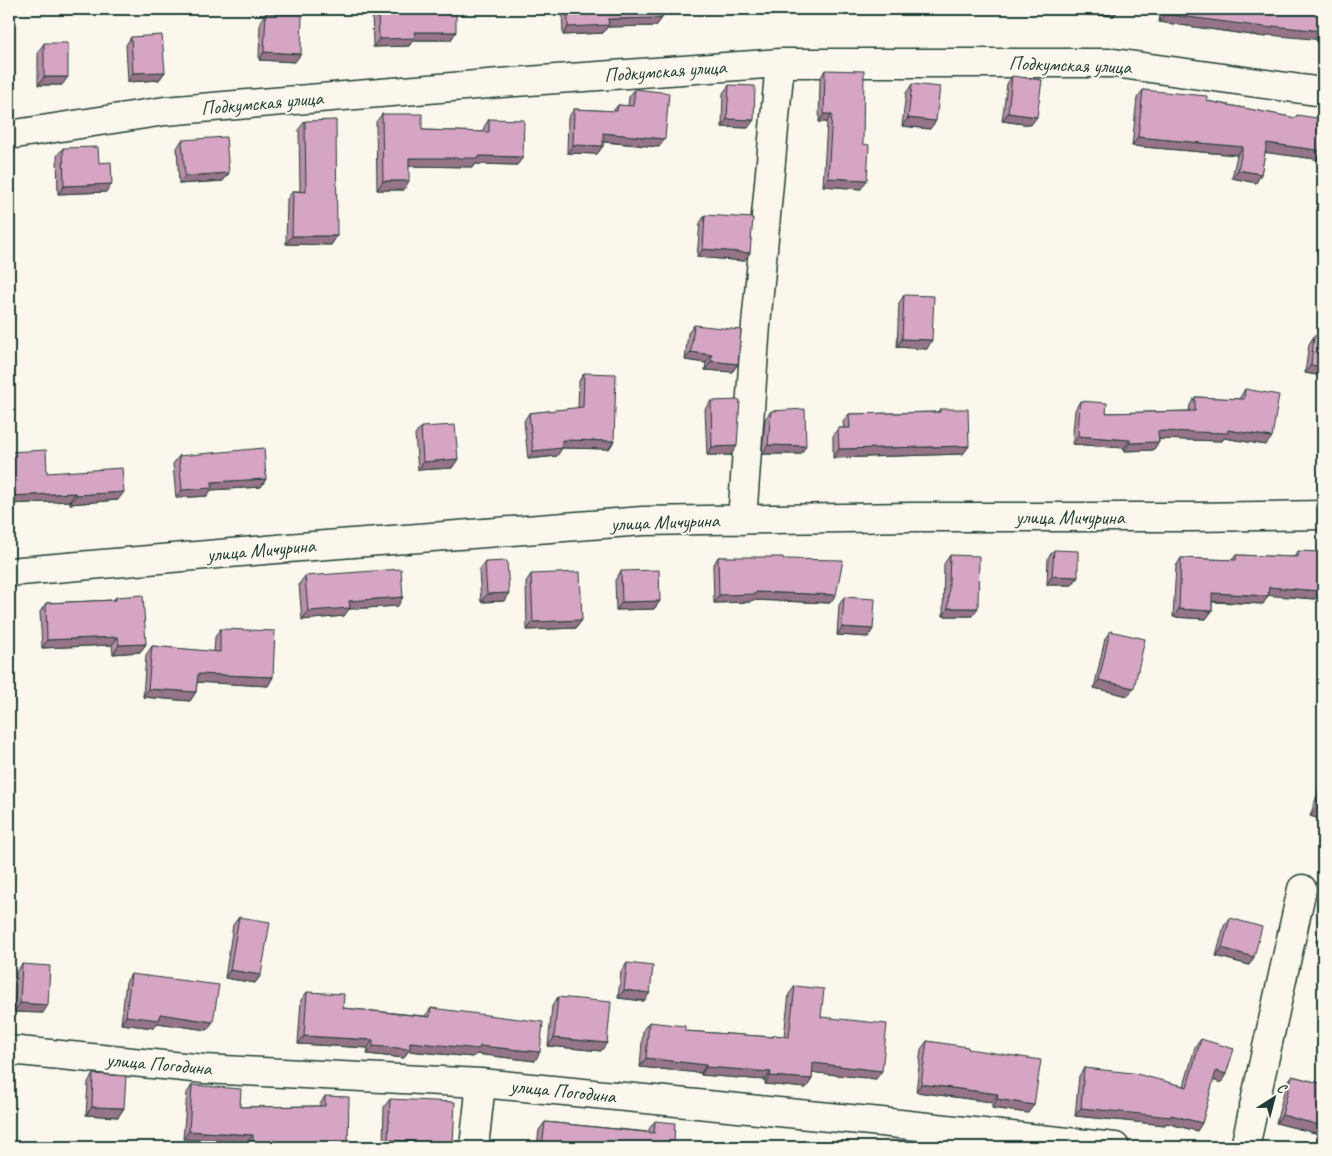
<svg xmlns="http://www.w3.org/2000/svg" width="1332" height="1156" font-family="Caveat,sans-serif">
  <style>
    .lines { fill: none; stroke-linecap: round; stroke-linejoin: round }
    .minor-casing { stroke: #1f3d34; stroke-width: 31 }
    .minor { stroke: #fbf7ec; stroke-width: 28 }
    .wall { fill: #b88ea8; stroke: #1f3d34 }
    .shaded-wall { fill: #967488; stroke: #1f3d34 }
    .building { fill: #d6a5c3; stroke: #1f3d34 }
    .labels { text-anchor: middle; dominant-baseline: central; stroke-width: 4.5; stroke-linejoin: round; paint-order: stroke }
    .street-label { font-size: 20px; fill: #1f3d34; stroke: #fbf7ec }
  </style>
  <rect width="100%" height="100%" fill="#fbf7ec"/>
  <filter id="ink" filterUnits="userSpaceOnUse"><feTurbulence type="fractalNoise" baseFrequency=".02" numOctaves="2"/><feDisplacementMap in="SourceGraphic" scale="10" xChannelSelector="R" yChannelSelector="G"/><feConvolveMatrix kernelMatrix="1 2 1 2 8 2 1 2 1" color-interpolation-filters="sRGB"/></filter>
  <g filter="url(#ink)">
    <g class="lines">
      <defs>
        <path id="minor" d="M9,135L165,111L500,83L780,63H1114L1323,92
          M742,520L756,325L780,63
          M9,572L300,547L643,521L913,517H1192L1323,515
          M9,1050L204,1069L481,1083L881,1122L1115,1147
          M474,1147L481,1083
          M1245,1147L1302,889"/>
      </defs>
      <!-- minor casing -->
      <use href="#minor" class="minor-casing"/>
      <!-- minor -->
      <use href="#minor" class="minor"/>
    </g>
    <!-- wall -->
    <path class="wall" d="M372,9H456L451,40H413L409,46L373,47Z
      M562,9H680L677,13H662V18L656,26L607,27L603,33L563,35Z
      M727,9H839L727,14Z
      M1076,9H1119L1114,16L1076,14Z
      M1161,9H1323L1268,35L1266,37L1159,22Z
      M266,13L295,62L259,60L260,21Z
      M131,37L165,72L159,80L128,82L126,45Z
      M44,43L62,85H38V52Z
      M825,70L863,144L861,189L823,186L827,122H819L820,79Z
      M1012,76L1031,125L1002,121L1007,84Z
      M912,84L930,129L902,126L906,93Z
      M729,85L748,128L722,127L723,93Z
      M635,89L659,147L603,142V146L597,154L567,153L568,118L574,109L613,111L618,105L628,106L629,97Z
      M1143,90L1207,101L1295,118L1297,115L1323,160L1265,152L1261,174L1256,183L1232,178L1237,155L1132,146L1137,98Z
      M382,114L422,130L483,132L484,127L489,119L523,157L517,165L475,164L474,167L409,166L404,190H377L376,122Z
      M305,121L337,236L331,245L286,244L287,199L293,191H300L299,129Z
      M182,140L229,173L223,181L179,184L177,148Z
      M63,148L99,163L106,192L58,194L57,156Z
      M705,215L744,261L697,257L700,223Z
      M904,295L927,349L897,347L899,303Z
      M694,325L738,364L732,372L705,370L706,363L685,360L688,333Z
      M1314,336L1323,337V376L1305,373L1309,344Z
      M584,373L614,441L609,449L562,448L557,456L528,459L524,421L529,413L578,408L579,381Z
      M1245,389L1266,445L1224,438L1222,441L1159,439V442L1153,450L1124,451V448L1072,444L1075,410L1080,401L1106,413L1189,411L1190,405L1195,397L1239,399Z
      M711,401L731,455H707L705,409Z
      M940,409L969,446L963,454L833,458V436L838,428H844L843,422L849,414L937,412Z
      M771,411L801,454H762L765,419Z
      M421,427L458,459L452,468L418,470L415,435Z
      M9,452L47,473L118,500L70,504V501L9,504Z
      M179,456L266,479L261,487L211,490L207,496L176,498L173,464Z
      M1054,550L1078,577L1072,585H1047L1048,558Z
      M1298,551L1320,591L1315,599L1268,595L1263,604L1212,602V611L1206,619L1173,617L1176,566L1181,558L1232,560L1236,555L1294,557Z
      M950,555L972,616H943L944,564Z
      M718,557L783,559L830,603L752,600L750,602L714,603L713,566Z
      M485,562L504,601L481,602L479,570Z
      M621,571L660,601L654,609L616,610L615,580Z
      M531,574L582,620L576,628L527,630L526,582Z
      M305,576L398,606L349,609L344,616L302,620L299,584Z
      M116,597L146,644L140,652L113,654L112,645L42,648L40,612L46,603L113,600Z
      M844,597L873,629L868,637L837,635L839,605Z
      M1323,612V639L1317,637Z
      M220,629L273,677L268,686L197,682L196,692L190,701L143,697L146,655L152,646L214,652L215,637Z
      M1110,631L1128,696L1094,688L1105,639Z
      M1323,778V820L1310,816Z
      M1323,913V944L1316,942Z
      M239,917L261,975L255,983L225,978L233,925Z
      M1230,918L1254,957L1249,965L1216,956L1224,926Z
      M627,963L644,1001L618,998L621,971Z
      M22,964L43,1013L14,1012L16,972Z
      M131,974L207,1030L157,1023L154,1028L121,1024L126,982Z
      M795,986L821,1017L876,1079L812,1072V1079L806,1088L765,1084V1080L701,1075V1073L640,1067L643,1030L649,1022L685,1031L772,1037L774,1035L784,1036L789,994Z
      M307,992L343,1008L425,1016L431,1008L535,1061L476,1054L473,1057L408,1051L404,1058L367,1054L368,1048L298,1044L301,1000Z
      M558,997L601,1051L548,1046L552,1006Z
      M1201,1039L1226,1074L1221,1083L1213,1080L1202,1123L1197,1131L1166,1123L1165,1125L1075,1116L1079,1076L1084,1068L1184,1086L1195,1047Z
      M927,1041L968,1049L1028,1113L992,1108V1102L916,1092L921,1049Z
      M93,1074L124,1108L118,1117L86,1115L88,1082Z
      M1292,1076L1323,1084V1135L1276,1123L1286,1084Z
      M192,1085L240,1107L320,1106V1104L325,1096L345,1147H247V1143L183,1139L187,1093Z
      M390,1099L450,1147H383L384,1107Z
      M655,1121L674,1143L686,1147H537L539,1130L545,1122L649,1132V1129Z"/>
    <!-- shaded-wall -->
    <path class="shaded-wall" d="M659,9H680L677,13H656Z
      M731,9H839L727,14Z
      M1080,9H1119L1114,16L1076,14Z
      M1165,14L1323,31V40L1268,35L1266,37L1159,22Z
      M662,18L656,26L607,27L603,33L563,35L568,27L608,19Z
      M414,32H456L451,40H413L409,46L373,47L379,39Z
      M264,52L301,54L295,62L259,60Z
      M165,72L159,80L128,82L133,73Z
      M44,77H68L62,85H38Z
      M1008,113L1037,117L1031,125L1002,121Z
      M824,114H832L827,122H819Z
      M908,118L936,121L930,129L902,126Z
      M727,119L754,120L748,128L722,127Z
      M603,133L665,139L659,147L597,141Z
      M1138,137L1243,147L1237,155L1132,146Z
      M1267,143L1323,151V160L1261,152Z
      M573,145L603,146L597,154L567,153Z
      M479,156L523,157L517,165L475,164L474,167L403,166L409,158Z
      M1238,170L1261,174L1256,183L1232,178Z
      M229,173L223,181L179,184L185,176Z
      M828,178L867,180L861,189L823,186Z
      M383,181H409L404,190H377Z
      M112,184L106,192L58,194L64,186Z
      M292,236H337L331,245L286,244Z
      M703,249L750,253L744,261L697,257Z
      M902,339L932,340L927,349L897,347Z
      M691,352L712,355L706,363L685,360Z
      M711,361L738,364L732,372L705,370Z
      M1311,365L1323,367V376L1305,373Z
      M1228,430L1272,437L1266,445L1224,438L1222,441L1153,439L1158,431Z
      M1078,436L1130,440L1124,448L1072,444Z
      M562,440L614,441L609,449L562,448L557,456L528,459L533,451Z
      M1159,442L1153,450L1124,451L1130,443Z
      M768,445L806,446L801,454H762Z
      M737,446L731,455H707L712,447Z
      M969,446L963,454L833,458L839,449Z
      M458,459L452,468L418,470L423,462Z
      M266,479L261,487L211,490L207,496L176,498L182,490L212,482Z
      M124,492L118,500L70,504L76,495Z
      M75,493L70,501L9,504V496Z
      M1052,576L1078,577L1072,585H1047Z
      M1269,587L1320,591L1315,599L1263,595Z
      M756,592L836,595L830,603L752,600L750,602L714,603L719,595Z
      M509,593L504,601L481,602L487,594Z
      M1212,593L1268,596L1263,604L1207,601Z
      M403,597L398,606L349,609L344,616L302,620L308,611L349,601Z
      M660,601L654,609L616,610L622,602Z
      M948,608H978L972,616H943Z
      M1179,609L1212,611L1206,619L1173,617Z
      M582,620L576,628L527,630L533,622Z
      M842,627L873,629L868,637L837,635Z
      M1322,629H1323V639L1317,637Z
      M118,637L112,645L42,648L47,640Z
      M146,644L140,652L113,654L119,645Z
      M198,674L273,677L268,686L192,682Z
      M1099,680L1134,688L1128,696L1094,688Z
      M148,689L196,692L190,701L143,697Z
      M1316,808L1323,810V820L1310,816Z
      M1322,934H1323V944L1316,942Z
      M1222,948L1254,957L1249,965L1216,956Z
      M230,970L261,975L255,983L225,978Z
      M624,990L650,993L644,1001L618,998Z
      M20,1003L48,1005L43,1013L14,1012Z
      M160,1014L213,1022L207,1030L157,1023L154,1028L121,1024L126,1016Z
      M304,1036L373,1040L368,1048L298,1044Z
      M554,1038L607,1043L601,1051L548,1046Z
      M410,1042L480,1046L540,1052L535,1061L476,1054L473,1057L408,1051L404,1058L367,1054L373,1046Z
      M646,1058L706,1065L701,1073L640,1067Z
      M813,1063L882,1071L876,1079L807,1072Z
      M706,1067L771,1072L765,1080L701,1075Z
      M1216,1071L1226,1074L1221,1083L1210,1079Z
      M770,1076L812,1079L806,1088L765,1084Z
      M921,1084L998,1094L992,1102L916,1092Z
      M997,1099L1034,1105L1028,1113L992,1108Z
      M92,1107L124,1108L118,1117L86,1115Z
      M1081,1108L1171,1115L1202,1123L1197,1131L1166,1123L1165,1125L1075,1116Z
      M1282,1115L1323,1126V1135L1276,1123Z
      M189,1131L253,1135L247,1143L183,1139Z
      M388,1140L453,1144L450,1147H384Z
      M296,1142L348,1144L345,1147H293Z"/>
    <!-- building -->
    <path class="building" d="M378,9H456V32H414L415,38L379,39Z
      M568,9H662V18L608,19L609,25L568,27Z
      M1166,9H1323V31L1272,26V28L1165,14Z
      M266,13L302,14L301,54L264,52Z
      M162,35L165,72L133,73L131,37Z
      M44,43H68V77H44Z
      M825,70L864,71L863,144L869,145L867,180L828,178L832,114H824Z
      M1012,76L1042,80L1037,117L1008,113Z
      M912,84L940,87L936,121L908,118Z
      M729,85L755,86L754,120L727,119Z
      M635,89L669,93L665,139L603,133V146L573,145L574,109L617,111L618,105L633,106Z
      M1143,90L1207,96V101L1296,118L1297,115L1323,119V151L1267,143L1261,174L1238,170L1243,147L1138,137Z
      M382,114H422V130L489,132V119L524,120L523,157L479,156V158H409V181H383Z
      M336,120L337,236H292L293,191L306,192L305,121Z
      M226,137L229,173L185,176L182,140Z
      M98,147L99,163L111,162L112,184L64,186L63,148Z
      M705,215L753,218L750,253L703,249Z
      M904,295L934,296L932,340L902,339Z
      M694,325L741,330L738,364L711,361L712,355L691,352Z
      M1314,336L1323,337V367L1311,365Z
      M584,373L616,374L614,441L562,440V448L533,451L529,413L583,407Z
      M1245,389L1279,395L1272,437L1228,430V433L1158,431L1159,442L1130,443V440L1078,436L1080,401L1107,403L1106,413L1195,411V397L1244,399Z
      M740,400L737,446L712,447L711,401Z
      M805,409L806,446L768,445L771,411Z
      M940,409H968L969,446L839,449L838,428H850L849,414L940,412Z
      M455,425L458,459L423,462L421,427Z
      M264,448L266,479L212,482V488L182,490L179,456Z
      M46,450L47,473L122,468L124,492L76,495L75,493L9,496V452Z
      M1054,550L1078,551V577L1052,576Z
      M1298,551L1323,552L1320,591L1269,587L1268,596L1212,593V611L1179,609L1181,558L1236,560V555L1298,557Z
      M950,555L979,556L978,608H948Z
      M718,557H783V559L843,560L836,595L756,592V594L719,595Z
      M507,561L509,593L487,594L485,562Z
      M401,569L403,597L349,601L350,608L308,611L305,576Z
      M659,570L660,601L622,602L621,571Z
      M580,572L582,620L533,622L531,574Z
      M143,595L146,644L119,645L118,637L47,640L46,603L116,600V597Z
      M844,597L875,599L873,629L842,627Z
      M220,629L275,631L273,677L198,674L196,692L148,689L152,646L220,652Z
      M1110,631L1145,639L1134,688L1099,680Z
      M1323,786V810L1316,808Z
      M239,917L270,922L261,975L230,970Z
      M1230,918L1262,927L1254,957L1222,948Z
      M627,963L653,966L650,993L624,990Z
      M22,964L50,966L48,1005L20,1003Z
      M131,974L219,985L213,1022L160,1014L159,1020L126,1016Z
      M795,986L824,989L821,1017L887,1024L882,1071L813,1063L812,1079L770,1076L771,1072L706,1067V1065L646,1058L649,1022L685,1026V1031L773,1037L774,1035L789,1037Z
      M307,992L344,994L343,1008L430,1017L431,1008L543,1022L540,1052L480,1046L479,1049L410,1042V1049L373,1046V1040L304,1036Z
      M558,997L611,1002L607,1043L554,1038Z
      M1201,1039L1234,1049L1226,1074L1216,1071L1202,1123L1171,1115V1117L1081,1108L1084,1068L1133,1073L1187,1087Z
      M927,1041L968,1047V1049L1041,1060L1034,1105L997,1099L998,1094L921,1084Z
      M93,1074L126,1076L124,1108L92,1107Z
      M1292,1076L1323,1084V1126L1282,1115Z
      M192,1085L241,1089L240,1107L325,1106V1096L349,1097L348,1144L296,1142V1147H253V1135L189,1131Z
      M390,1099L455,1102L453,1144L388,1140Z
      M655,1121L675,1123L674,1143L686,1144V1147H542L545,1122L654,1133Z
      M840,1145L861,1147H840Z"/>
  </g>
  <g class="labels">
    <!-- street labels -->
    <g class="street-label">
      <text transform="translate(1070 65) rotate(2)">Подкумская улица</text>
      <text transform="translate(665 71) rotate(-4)">Подкумская улица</text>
      <text transform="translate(262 103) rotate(-5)">Подкумская улица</text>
      <text x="1070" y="517">улица Мичурина</text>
      <text transform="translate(665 522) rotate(-2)">улица Мичурина</text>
      <text transform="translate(261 550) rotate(-5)">улица Мичурина</text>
      <text transform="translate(159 1064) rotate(5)">улица Погодина</text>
      <text transform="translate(563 1091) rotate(6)">улица Погодина</text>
    </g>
  </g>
  <!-- margin -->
  <rect width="1332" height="1156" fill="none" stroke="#fbf7ec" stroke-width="30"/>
  <rect x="15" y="15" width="1302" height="1126" fill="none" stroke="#1f3d34" stroke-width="2" filter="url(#ink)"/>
  <!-- north arrow -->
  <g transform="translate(1274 1098) rotate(36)" stroke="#fbf7ec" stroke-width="4" paint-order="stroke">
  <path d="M0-4L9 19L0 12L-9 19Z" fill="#1f3d34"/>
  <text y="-8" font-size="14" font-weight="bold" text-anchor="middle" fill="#1f3d34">С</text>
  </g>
</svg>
